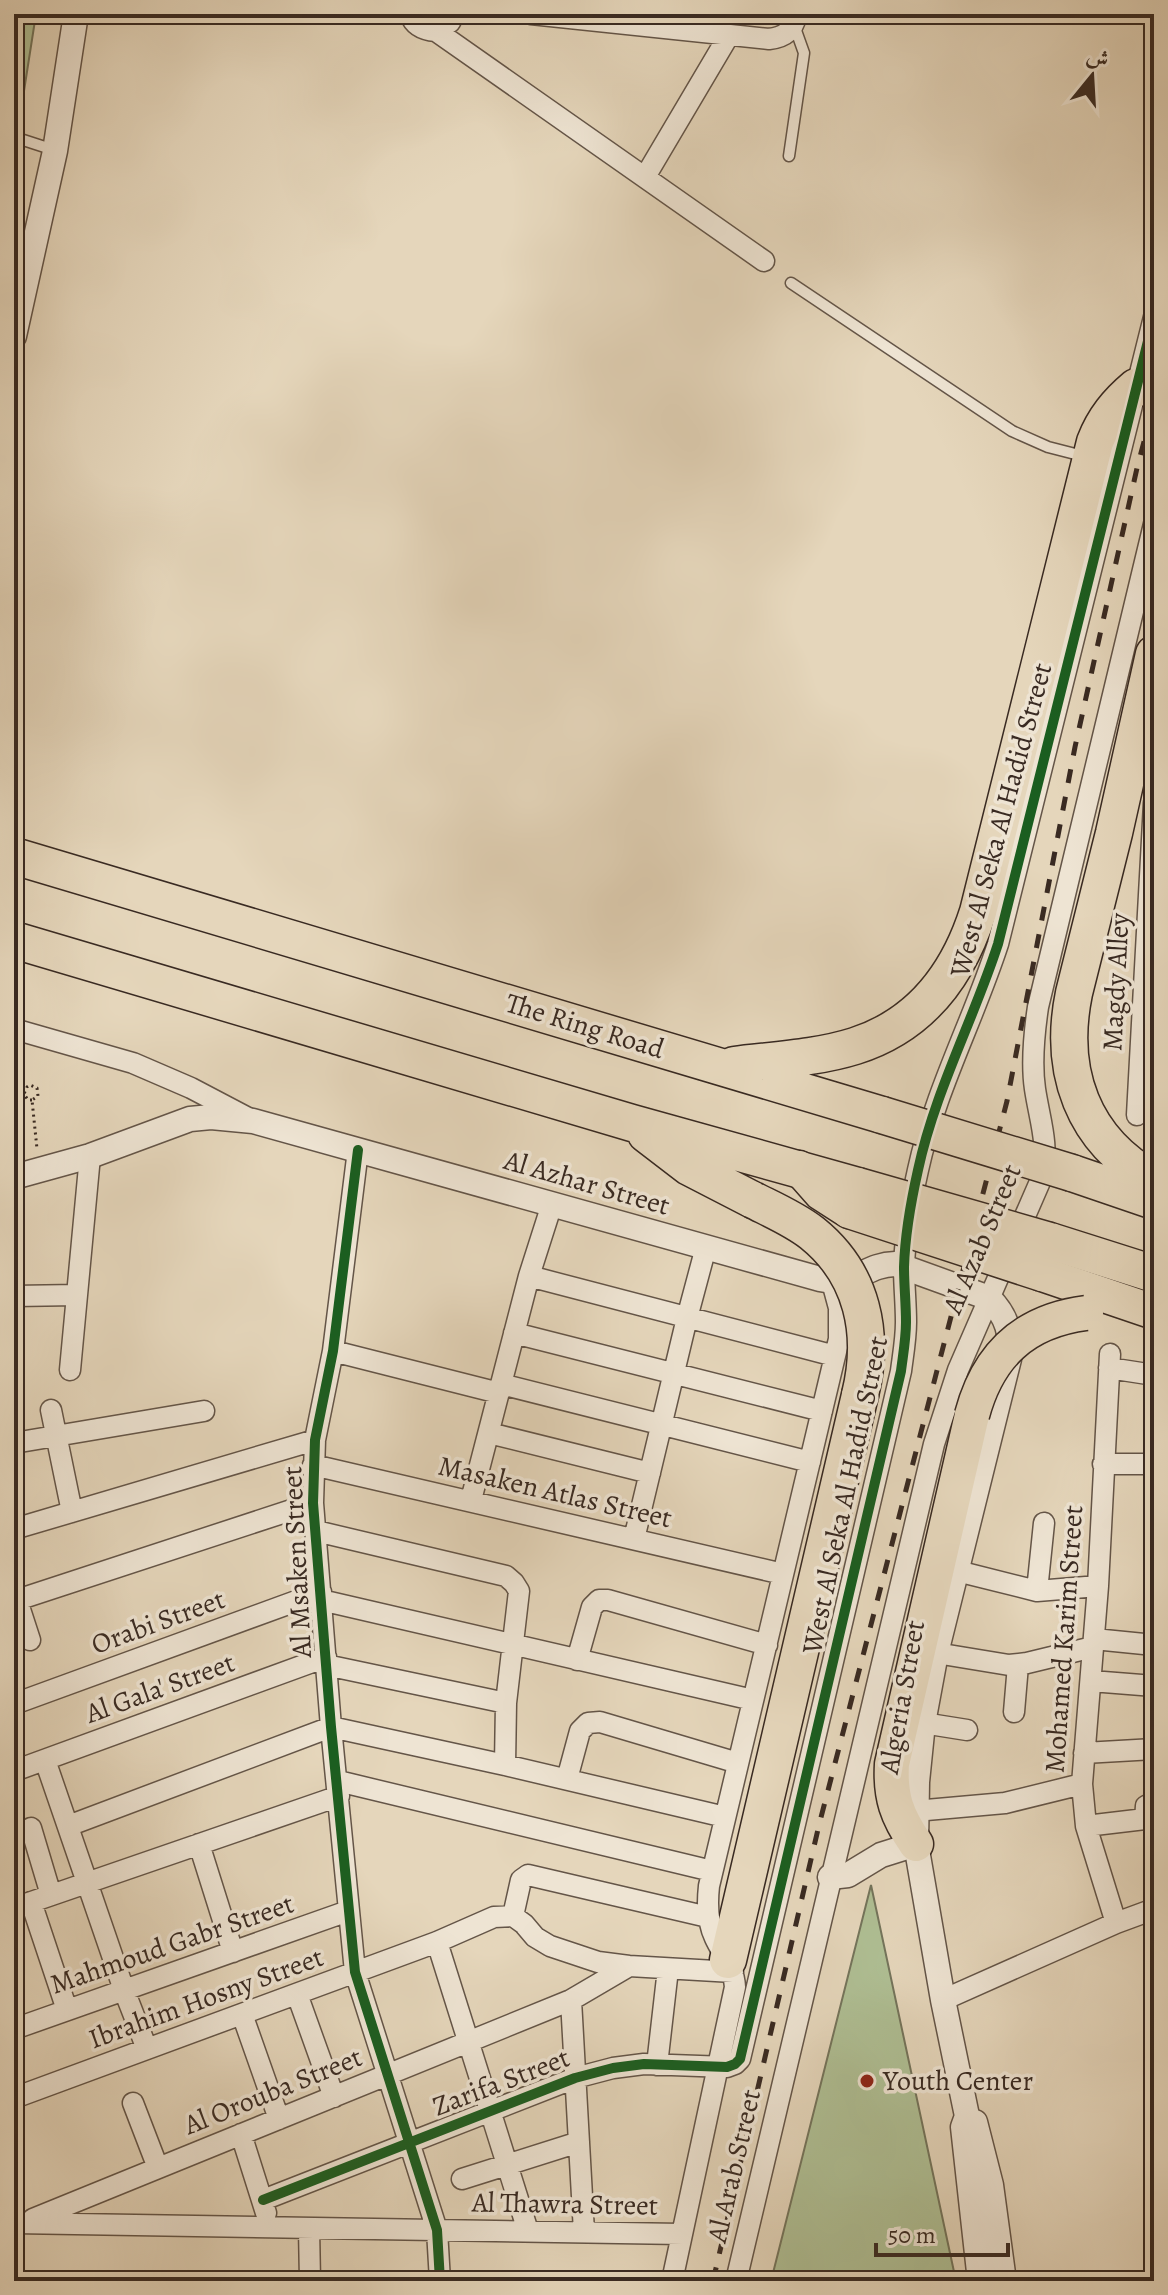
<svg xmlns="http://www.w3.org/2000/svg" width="1168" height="2295" font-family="Alegreya,Amiri,serif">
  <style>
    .green { fill: #afbf94; stroke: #74745b; stroke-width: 2 }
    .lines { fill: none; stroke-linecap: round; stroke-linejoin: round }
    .service-casing { stroke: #645548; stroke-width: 13 }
    .minor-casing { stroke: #645548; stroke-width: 23 }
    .tertiary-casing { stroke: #645548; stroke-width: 27 }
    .trunk-casing { stroke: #392a22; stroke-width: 37 }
    .motorway-casing { stroke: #392a22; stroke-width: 39 }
    .path { stroke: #392a22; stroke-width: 3; stroke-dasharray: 2 4; stroke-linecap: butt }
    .service { stroke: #eee4d3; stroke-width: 10 }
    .minor { stroke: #eee4d3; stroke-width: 20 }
    .tertiary { stroke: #eee4d3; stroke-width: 24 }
    .trunk { stroke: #e5d6bb; stroke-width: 34 }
    .motorway { stroke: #e5d6bb; stroke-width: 36 }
    .rail { stroke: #392a22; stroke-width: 5; stroke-dasharray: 14 14; stroke-linecap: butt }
    .trunk-bridge-casing { stroke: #392a22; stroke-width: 37; stroke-linecap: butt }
    .motorway-bridge-casing { stroke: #392a22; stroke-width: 39; stroke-linecap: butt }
    .trunk-bridge { stroke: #e5d6bb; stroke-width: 34 }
    .motorway-bridge { stroke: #e5d6bb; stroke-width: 36 }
    .cycleway-casing { stroke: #eee4d3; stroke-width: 15 }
    .cycleway { stroke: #1b5e20; stroke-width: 10 }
    .poi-dot { fill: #8f2418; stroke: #eee4d3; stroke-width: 3 }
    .labels { text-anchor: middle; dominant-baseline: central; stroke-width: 7; stroke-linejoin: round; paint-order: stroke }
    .street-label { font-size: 28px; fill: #392a22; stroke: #eee4d3 }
    .poi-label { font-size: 28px; fill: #392a22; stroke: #eee4d3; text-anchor: start }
  </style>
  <rect width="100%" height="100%" fill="#e5d6bb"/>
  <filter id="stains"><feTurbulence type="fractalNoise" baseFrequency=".0025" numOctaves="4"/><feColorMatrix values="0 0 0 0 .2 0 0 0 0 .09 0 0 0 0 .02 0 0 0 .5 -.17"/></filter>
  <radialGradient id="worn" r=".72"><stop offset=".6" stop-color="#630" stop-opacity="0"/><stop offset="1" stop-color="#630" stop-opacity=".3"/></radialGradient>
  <!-- green -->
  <path class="green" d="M14,14H36L14,155Z
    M871,1885L956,2281H771Z"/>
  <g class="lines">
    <defs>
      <path id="service" d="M14,137L54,150
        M789,156L804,53L794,25
        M791,283L1012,431L1048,447L1087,457"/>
      <path id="minor" d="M410,14C414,26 424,30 436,31L764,261
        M531,14L769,39C786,37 793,30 797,14
        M436,31L450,22L454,14
        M645,177L729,35
        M14,1029L133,1063L191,1088L250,1119
        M1137,1115L1154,803
        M358,1150L333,1351L315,1440L313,1503L331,1727L355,1972L437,2230L440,2281
        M529,1276L835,1356
        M14,1296L77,1295
        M514,1333L822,1411
        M333,1351L499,1393
        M1110,1354L1098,1586L1082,1784L1086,1826L1116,1923
        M1109,1368L1154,1375
        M70,1370L90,1156
        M501,1384L810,1462
        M51,1410L72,1512
        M489,1433L650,1473
        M14,1443L204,1411
        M1103,1464H1154
        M313,1465L783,1574
        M471,1500L529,1276L552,1204
        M14,1529L315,1440
        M316,1531L506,1576L514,1583L519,1591L506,1703L505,1765
        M634,1539L687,1318L706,1247
        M957,1571L1037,1591L1098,1586
        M1037,1591L1044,1523
        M17,1600L30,1640
        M321,1600L753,1700
        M14,1601L313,1503
        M1094,1639L1154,1645
        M936,1653L1009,1665L1027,1663L1093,1647
        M577,1660L592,1607L599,1600H608L767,1645
        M326,1665L506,1703
        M1091,1681L1154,1686
        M14,1704L321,1592
        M1014,1712L1018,1665
        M923,1723L967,1730
        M1084,1753L1154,1749
        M45,1760L124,1990L147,2049
        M14,1771L326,1657
        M567,1779L580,1731L588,1723L600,1722L738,1763
        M338,1781L712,1871
        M915,1811L1005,1803L1082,1784
        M68,1826L331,1727L505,1765L725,1817
        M1086,1826L1145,1819L1146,1806L1154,1802
        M31,1828L51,1895
        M199,1844L233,1952
        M31,1902L67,2010
        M14,1908L339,1796
        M513,1916L521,1880L528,1875L708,1917
        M437,1942L528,2231
        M297,1994L334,2097
        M571,2000L584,2232
        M943,2000L1116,1923L1154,1909
        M242,2014L279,2119
        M14,2029L348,1911
        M657,2065L668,1969
        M14,2098L437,1942L494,1917L513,1916L524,1924L535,1937L550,1946L598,1962L629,1966L733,1972
        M133,2103L158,2168
        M241,2134L266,2213
        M462,2179L579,2142
        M263,2200L575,2078L613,2068L644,2064L727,2067L735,2064L740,2059L901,1371C903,1355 906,1339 906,1322C906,1304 904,1285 904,1267C905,1235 911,1201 918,1170C935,1091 973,1021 998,944L1154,317
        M33,2219L571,2000L629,1966
        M14,2223L682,2234
        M309,2228L310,2281
        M14,2281H21
        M672,2281L735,1987C734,1967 723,1955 715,1938C707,1922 707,1904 709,1886L839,1339V1308L832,1282
        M736,2281L934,1444L958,1370L1042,1177C1049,1143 1040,1122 1035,1089C1031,1062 1034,1034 1038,1007L1154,524"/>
      <path id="tertiary" d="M14,336L55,151L76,14
        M14,1177L90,1156L190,1119L211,1117L253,1121L820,1279C858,1287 863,1265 895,1264L989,1298C1007,1316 1013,1335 1009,1359L936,1653L923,1723L917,1782L916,1844L943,2000L967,2116L963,2127L980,2281
        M830,1877L848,1875L881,1855L916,1844
        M975,2122L991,2185L1004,2281"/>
      <path id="trunk" d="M799,1168L821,1193L849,1211
        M1042,1274L1154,1312
        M916,1844C897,1816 890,1797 892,1764L972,1415"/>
      <path id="motorway" d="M1154,654L1114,833L1074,993C1058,1071 1082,1140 1154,1180
        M14,856L882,1115
        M14,940L632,1123L858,1186
        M734,1065C774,1060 817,1058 855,1046C921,1025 958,975 978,912L1095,442C1104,419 1117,403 1136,387
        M646,1134L689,1167L753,1200
        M1072,1173L1154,1201
        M1050,1241L1154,1274
        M728,1960L860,1395"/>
    </defs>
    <!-- service casing -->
    <use href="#service" class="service-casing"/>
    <!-- minor casing -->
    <use href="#minor" class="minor-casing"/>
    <!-- tertiary casing -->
    <use href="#tertiary" class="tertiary-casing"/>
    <!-- trunk casing -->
    <use href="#trunk" class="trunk-casing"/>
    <!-- motorway casing -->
    <use href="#motorway" class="motorway-casing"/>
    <!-- path -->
    <path class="path" d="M14,1093L24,1094
      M32,1100H28L24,1094L27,1087L30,1085L37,1088L38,1096L32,1100L37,1149"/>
    <!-- service -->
    <use href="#service" class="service"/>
    <!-- minor -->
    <use href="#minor" class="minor"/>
    <!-- tertiary -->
    <use href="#tertiary" class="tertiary"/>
    <!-- trunk -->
    <use href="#trunk" class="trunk"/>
    <!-- motorway -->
    <use href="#motorway" class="motorway"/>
    <!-- rail -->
    <path class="rail" d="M713,2281L819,1825L1007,1101L1075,747L1137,468L1154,404"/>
    <defs>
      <path id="trunk-bridge" d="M849,1211L1042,1274
        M972,1415C988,1355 1024,1321 1086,1313"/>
      <path id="motorway-bridge" d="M882,1115L1072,1173
        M858,1186L1050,1241
        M753,1200C773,1210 794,1219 812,1233C863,1274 875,1334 860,1395"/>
    </defs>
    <!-- trunk-bridge casing -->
    <use href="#trunk-bridge" class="trunk-bridge-casing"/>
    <!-- motorway-bridge casing -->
    <use href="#motorway-bridge" class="motorway-bridge-casing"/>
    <!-- trunk-bridge -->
    <use href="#trunk-bridge" class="trunk-bridge"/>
    <!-- motorway-bridge -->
    <use href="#motorway-bridge" class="motorway-bridge"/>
    <defs>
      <path id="cycleway" d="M358,1150L333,1351L315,1440L313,1503L331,1727L355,1972L437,2230L440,2281
        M263,2200L575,2078L613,2068L644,2064L727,2067L735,2064L740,2059L901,1371C903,1355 906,1339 906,1322C906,1304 904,1285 904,1267C905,1235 911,1201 918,1170C935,1091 973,1021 998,944L1154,317"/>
    </defs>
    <!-- cycleway casing -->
    <use href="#cycleway" class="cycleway-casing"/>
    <!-- cycleway -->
    <use href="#cycleway" class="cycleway"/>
  </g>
  <!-- markers -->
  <circle class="poi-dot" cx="867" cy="2081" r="8"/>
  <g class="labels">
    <!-- street labels -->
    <g class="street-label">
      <text transform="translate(1001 820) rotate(-75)">West Al Seka Al Hadid Street</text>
      <text transform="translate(1116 982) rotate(-87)">Magdy Alley</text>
      <text transform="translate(585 1026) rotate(17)">The Ring Road</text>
      <text transform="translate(587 1183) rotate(16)">Al Azhar Street</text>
      <text transform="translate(982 1239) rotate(-67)">Al Azab Street</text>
      <text transform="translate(555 1492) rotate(13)">Masaken Atlas Street</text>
      <text transform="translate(845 1495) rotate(-78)">West Al Seka Al Hadid Street</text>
      <text transform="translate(297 1562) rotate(-93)">Al Msaken Street</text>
      <text transform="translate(158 1622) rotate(-20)">Orabi Street</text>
      <text transform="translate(1064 1639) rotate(-86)">Mohamed Karim Street</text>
      <text transform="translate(160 1688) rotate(-20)">Al Gala' Street</text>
      <text transform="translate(902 1697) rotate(-80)">Algeria Street</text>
      <text transform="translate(172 1944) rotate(-19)">Mahmoud Gabr Street</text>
      <text transform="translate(206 1998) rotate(-20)">Ibrahim Hosny Street</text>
      <text transform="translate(501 2082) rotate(-21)">Zarifa Street</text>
      <text transform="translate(273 2091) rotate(-22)">Al Orouba Street</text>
      <text transform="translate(734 2166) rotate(-77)">Al Arab Street</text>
      <text transform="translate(565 2204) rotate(1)">Al Thawra Street</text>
    </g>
    <!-- poi labels -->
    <g class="poi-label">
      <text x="883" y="2081">Youth Center</text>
    </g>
  </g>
  <!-- margin -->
  <rect width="1168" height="2295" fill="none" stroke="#e5d6bb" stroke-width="48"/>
  <rect x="16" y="16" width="1136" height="2263" fill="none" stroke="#392a22" stroke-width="4"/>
  <rect x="24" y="24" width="1120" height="2247" fill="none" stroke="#392a22" stroke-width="2"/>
  <!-- north arrow -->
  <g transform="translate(1092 76) rotate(18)" stroke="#eee4d3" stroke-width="6" paint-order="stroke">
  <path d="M0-6L14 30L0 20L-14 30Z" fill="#392a22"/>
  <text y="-12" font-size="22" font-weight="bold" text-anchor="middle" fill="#392a22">ش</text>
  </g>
  <!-- scale -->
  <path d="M876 2243v12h132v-12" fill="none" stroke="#392a22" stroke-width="4"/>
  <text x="888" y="2243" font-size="24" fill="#392a22" stroke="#eee4d3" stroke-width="6" paint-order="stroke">50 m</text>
  <rect width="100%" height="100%" filter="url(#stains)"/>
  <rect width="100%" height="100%" fill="url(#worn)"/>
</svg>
